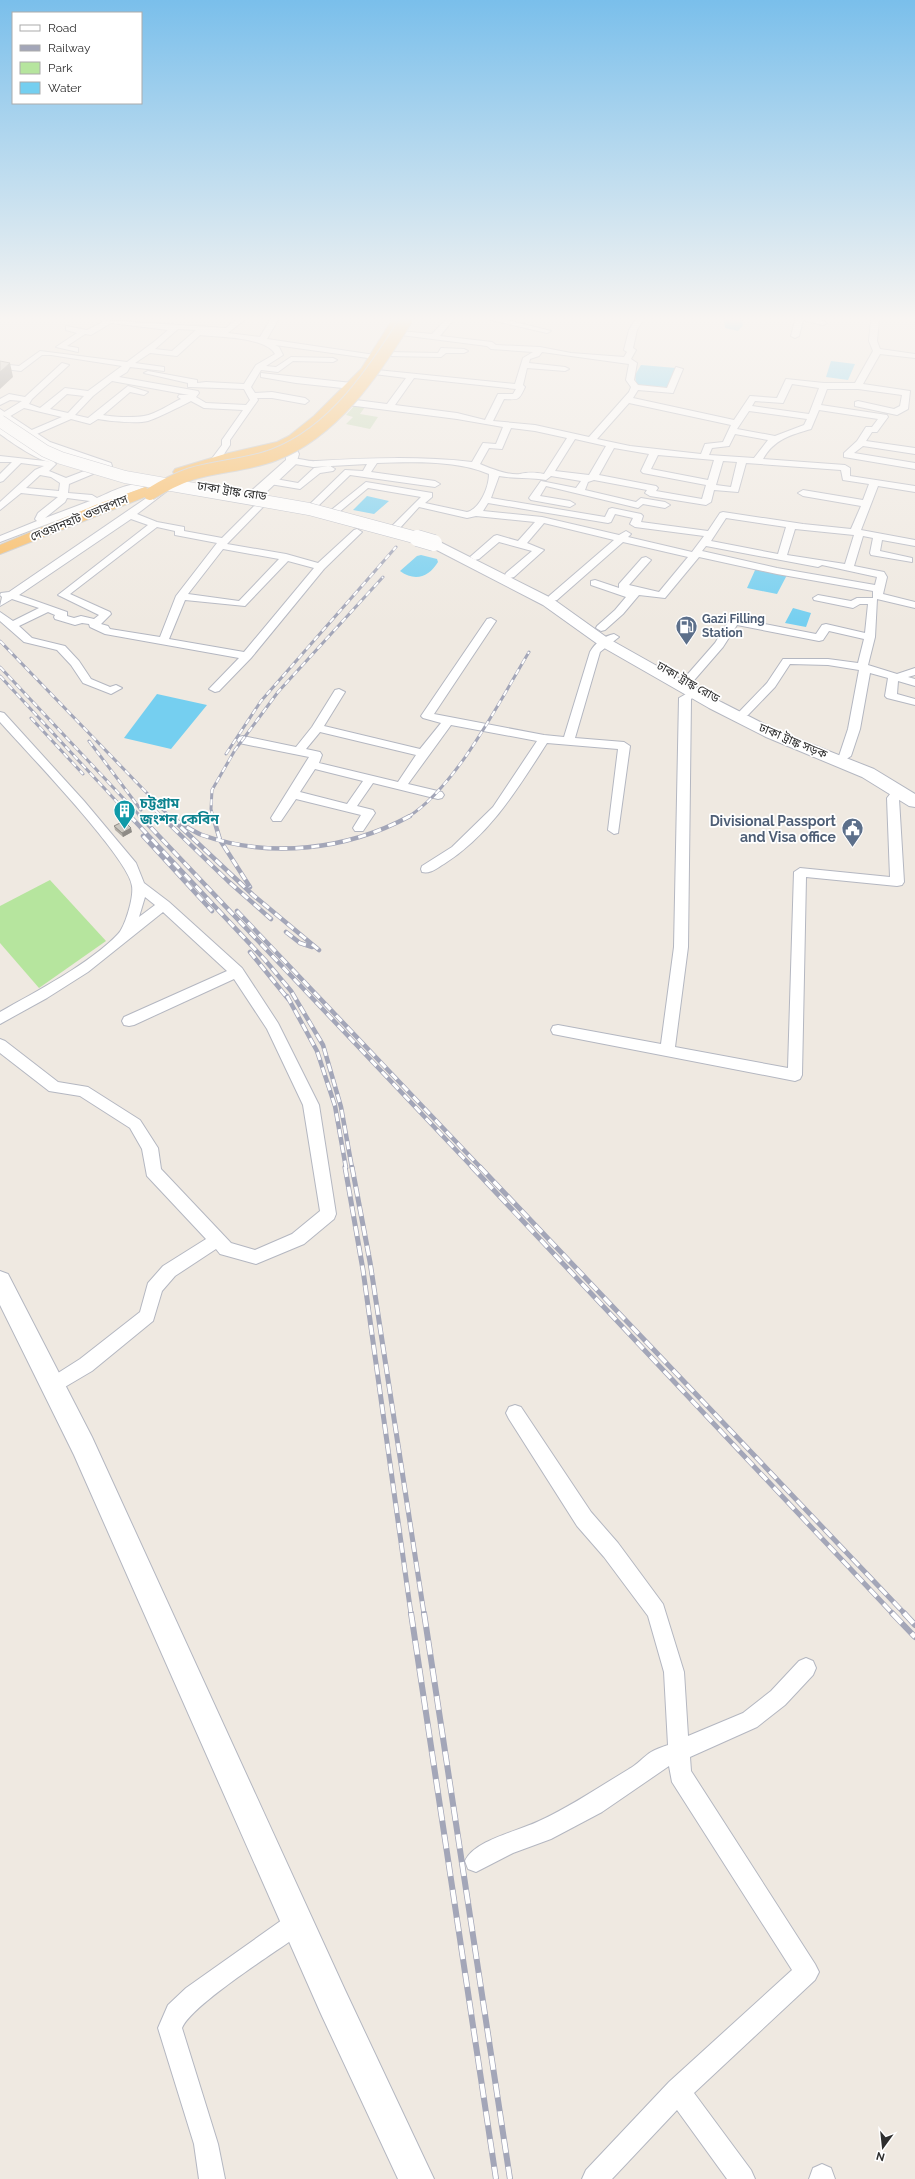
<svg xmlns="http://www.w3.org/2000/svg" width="915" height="2179" font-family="Raleway,'Noto Sans Bengali',sans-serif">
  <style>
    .green { fill: #b6e59e }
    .cemetery { fill: #c8d9b8 }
    .water { fill: #75cff0 }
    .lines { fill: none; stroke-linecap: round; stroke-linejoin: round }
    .minor-casing { stroke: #b4b7c1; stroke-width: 2 }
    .secondary-casing { stroke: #b4b7c1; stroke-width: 2 }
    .trunk-casing { stroke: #c9c9c9; stroke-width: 2 }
    .minor { fill: #fff; fill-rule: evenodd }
    .secondary { fill: #fff; fill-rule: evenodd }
    .trunk { fill: #f8ba60; fill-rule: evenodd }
    .rail-far3-casing { stroke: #a3a6b8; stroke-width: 3 }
    .rail-far2-casing { stroke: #a3a6b8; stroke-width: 4.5 }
    .rail-far1-casing { stroke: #a3a6b8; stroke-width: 5 }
    .rail-casing { stroke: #a3a6b8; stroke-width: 6 }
    .rail-far3 { stroke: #fff; stroke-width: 2; stroke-dasharray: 6; stroke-linecap: butt }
    .rail-far2 { stroke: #fff; stroke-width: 3; stroke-dasharray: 8; stroke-linecap: butt }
    .rail-far1 { stroke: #fff; stroke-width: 3.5; stroke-dasharray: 10; stroke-linecap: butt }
    .rail { stroke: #fff; stroke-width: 4.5; stroke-dasharray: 14; stroke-linecap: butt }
    .secondary-bridge-far1-casing { stroke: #b4b7c1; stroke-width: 13; stroke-linecap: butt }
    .secondary-bridge-casing { stroke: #b4b7c1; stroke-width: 17; stroke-linecap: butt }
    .trunk-bridge-casing { stroke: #c9c9c9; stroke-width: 14; stroke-linecap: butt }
    .secondary-bridge-far1 { stroke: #fff; stroke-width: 12 }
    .secondary-bridge { stroke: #fff; stroke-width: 16 }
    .trunk-bridge { stroke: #f8ba60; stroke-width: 12 }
    .wall { fill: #afaba4 }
    .shaded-wall { fill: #8e8b86 }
    .building { fill: #cbc7bf; stroke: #8e8b86 }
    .labels { text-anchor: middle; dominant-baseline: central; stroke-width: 3.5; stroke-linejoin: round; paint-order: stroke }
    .far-street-label { font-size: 12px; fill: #2e2e2e; stroke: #fff }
    .far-service-label { font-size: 12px; font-weight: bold; fill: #4e5e75; stroke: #fff; text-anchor: start }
    .culture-label { font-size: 14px; font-weight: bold; fill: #0d838f; stroke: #fff; text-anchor: start }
    .service-label { font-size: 14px; font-weight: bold; fill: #4e5e75; stroke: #fff; text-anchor: end }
  </style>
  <rect width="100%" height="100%" fill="#efe9e1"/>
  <!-- green -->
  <path class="green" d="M50,880L106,941L39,988L0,943V906Z"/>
  <!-- cemetery -->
  <path class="cemetery" d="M355,405L365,407L360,414L378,417L370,429L346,424L353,417L346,415Z"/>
  <!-- water -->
  <path class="water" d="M724,320H742L743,325L738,331L725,328Z
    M831,361L855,364L848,380L826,377Z
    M641,365L676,368L668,387L641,386L636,383L635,375Z
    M367,496L389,501L374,514L353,510Z
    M421,555L437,559L438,562C429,577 415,582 400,571L417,556Z
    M756,568L787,575L777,594L747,588Z
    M793,608L811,613L806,627L785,623Z
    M157,694L207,705L171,749L124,738Z"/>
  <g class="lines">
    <defs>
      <path id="minor" d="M101,320L226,328L235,320H244L228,333L260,337L270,320H278L267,339L375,355L379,357L375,359L275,345L279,347L283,355L266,366L276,367L291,357L333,358L337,360L333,362L293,361L278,372L261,370L251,387L255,393L272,392L305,398L309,401L305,404L272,398H257L258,400L230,440V445L218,463L215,464L210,461L222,445V440L243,410L204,408L191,401C177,408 162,416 148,421C137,424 109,421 98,419L90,424L71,419L30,437L27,436V432L62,417L24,408L7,418H1V414L22,401L10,400L0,405V399L9,394L25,397L62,363L69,365L32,399L29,404L40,408L65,388L88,391L122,366L51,355H42L21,371L4,369L0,370V364L19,366L40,351L127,362L155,341L168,330L111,323L91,335L85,334L67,346L78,348V352L56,347L77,333L66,330V326L87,330L103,322ZM178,329L196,330L172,351L155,349ZM200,335C218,337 266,337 275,354L256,365L244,384L206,382L197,383V380L148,371L144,373L188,383V387H191L244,389L250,400L246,405L206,403L196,397L199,393L198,391L119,377L127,372L130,367L164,371V367L135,363L150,353L177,356ZM112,381L189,395H179L178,397L181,399C170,404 156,414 144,416C133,418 113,417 103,415L130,392L144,395L148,392L128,386L88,418L75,415L93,396ZM67,394L84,396L68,413L50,409Z
        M445,320H453L440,336L492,342L496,345L540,347L571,353L624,357L627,352L624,350L629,330L635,320H643L637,330L633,348L636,350L631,359L637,363L634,380L638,385L667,388L676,367L683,369L673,393L638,390L633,398L734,420L750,396L777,398L786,379L824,383H855L873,351L869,341L871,320H879L877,341L880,349L915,354V358L880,354L863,384L910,391L908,409L897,415L855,406V402L858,401L894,409L900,406L902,395L858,389H827L821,405L887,415L888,417L877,432H872L866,441L915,448V454L863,446L854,453L915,463V469L844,457V453L857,441L866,427H872L878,419L819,410L811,429C791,435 774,439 763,459L845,465L850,468V476L915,486V492L878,486L861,530L915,540V546L882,540L880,551L912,558V562L871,555L870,553L873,538L863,536L854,566L884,572L887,577L883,594L915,602V608L877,599L875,637L868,665L897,674L915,668V675L908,677L915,679V686L898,681L897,694L915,699V705L887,698L885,696L888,678L870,673L860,729L851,756L845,760L839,756L848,729L859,670L828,665L790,664L775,687L748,715H740L738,713L740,711L767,683L783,659H828L858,663L864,639L829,631L823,640L819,641L737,625L723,647L690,685H682L680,683L715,643L730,619L734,618L816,634L822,625L826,624L865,633L868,604H860L853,608L814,600L813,598L818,595L851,601L857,598H873V591L777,574L699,557L665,598L639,595L623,614L605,630L601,631L596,628L597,626L615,610L626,597L591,585V581L595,580L619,588V584L642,558L646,557L651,560L629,585L659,592L688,557L623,542L557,600L553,601L548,598L549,596L614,540L544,523L527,543L544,550L514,577L510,578L505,575L506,573L532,551L499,542L479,559L475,560L470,557L494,536L497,535L518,541L535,522L476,516L467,518L419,507L399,529L396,530L391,527L421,497L368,488L338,513L335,514L330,511L366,482L432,493V497L425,503L467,512C480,509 489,487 489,474C456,460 413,462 377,463L371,472L435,481L440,484L435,487L350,475L316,508H310V504L345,470L363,471L367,464L313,467L289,463V459C298,457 307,462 316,461C369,458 420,456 472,462L483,443L496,444L503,427L457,419L348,405L344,402L348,399L387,404L406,378L374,374L373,372L377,370L515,384L523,358L533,352L491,349L487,346L401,335L397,333L401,331L432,334ZM542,352L629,364L626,380L631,387L629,392L589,437L535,425L493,421L504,399C519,400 519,400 525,387L523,385L527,368L565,371L569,369L565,367L529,363L530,359L539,356ZM414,378L516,389L513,394H498L485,420L457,413L395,405ZM792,384L819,388L809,414L752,406L755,401L783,403ZM629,403L731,425L723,442L705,444L701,454L630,446L597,439ZM749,411L807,419L804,425L775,436L737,429ZM511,428L535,431L567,438L544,474C534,472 528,472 520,474C510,476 489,468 480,464L489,448L502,449ZM735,434L768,440L754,458L709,455L712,448L729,446ZM575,439L606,446L589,475L555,471ZM614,448L649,454L641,471L643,473L706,485L702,499L656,491L658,488L656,486L599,475ZM658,455L714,460L708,480L651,469ZM723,461L737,462L731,487L716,485ZM746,463L841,470L843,480L869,484L863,500L803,490L798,493L803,496L861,506L851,529L803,524L723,512L720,513L708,531L641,522L643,516L641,514L612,508L609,509L605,517L491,498L499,476C516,479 529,477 546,480L551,476L581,481L576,488L541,481L529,498L531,500L570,507L575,504L570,501L540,496L546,486L638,508L643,504L665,508L670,505L665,502L641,498L636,502L585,490L588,482L594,480L647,490L645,493L650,496L706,505L711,502L714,490L738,492ZM488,503L608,523L611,522L615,514L633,518L630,524L635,527L704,536L692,552L628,537L631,534L626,531L619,535L542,517L483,511ZM726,518L786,527L778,554L711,541ZM795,529L854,535L845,564L787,555ZM706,546L818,567L822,565L877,577L875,585L777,568L702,551Z
        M491,320H507L551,331L547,333Z
        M795,320H803L799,336L795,338L791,336Z
        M803,320H821L827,323L823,325Z
        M441,348L464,349L468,351L464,353H446L441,357L389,356L385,354L389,352L438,353Z
        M261,373L352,383L356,386L352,389L296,383L261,377Z
        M0,456L54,462L56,464L49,471L66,478L87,470H93V474L69,484L68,493L92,495L97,498C107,494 136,478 145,487L0,542V536L37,521L35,519L38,513L58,497L21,493L0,510V502L35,470L44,466L21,463L3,481L0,482V474L12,462H0ZM40,475L51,477L60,483L59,491L26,488ZM67,498L90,501L45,518L65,502Z
        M330,466L335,469L333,471L320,473L300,489L270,484L265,481L270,478L298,483L314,468Z
        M164,486L169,489L167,491L137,514L157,522L184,527V531L222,538L258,502H264V506L227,544L286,554L318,563L354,530L357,529L362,532L324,569L251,658L219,691L215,692L209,689L239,658L105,634L90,627L89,624L82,623L75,625L55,619L54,617L55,615L48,612L19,626L32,638L65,646L79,661L91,679L110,687L116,685L122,688L111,694L83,683L71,665L57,650L24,642L0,621V612L13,621L39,608L12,599L0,606L2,597L0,595L1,593L9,592ZM131,519L148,525L58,595L99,615L94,619L81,616L74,618L67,616V612L19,595ZM157,527L175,531V535L217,543L176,596L160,637L110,629L108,626L101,624L111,614L110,612L70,594ZM223,549L279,559L239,601L188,594ZM288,561L314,568L244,652L169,639L185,600L245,606Z
        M491,618L496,621L434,714L544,735L564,737L590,652C595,643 604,636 614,634L619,637L600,652L575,738L624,742L630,746L618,833L614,834L608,830L618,749L547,743C518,788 491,834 444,864C437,868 431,874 422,872L421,869L422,866L452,847L493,807L537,741L451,725L408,784L442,792L444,795L442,798L438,799L373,783L357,806L373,810L375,813L363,831H355L353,828L361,815L296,799L281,821H273L271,818L309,757L239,743L237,740L239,737L243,736L296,747L312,727L335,690L339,689L345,692L324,726L420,749L441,723L423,718L421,716L487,619ZM320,732L416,755L398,782L319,763L322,755L320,752L306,749ZM315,769L363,781L347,804L300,792Z
        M698,687L704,690L691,699L688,947L675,1047L788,1068L794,872L800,868L890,877L887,798L894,789H902L904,792L899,799L904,882L902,885L897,886L806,877L802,1075L800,1079L795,1081L558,1035L553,1034L551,1030L553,1026L558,1025L661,1044L674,947L679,698Z
        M0,712L4,713L84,801L136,863L144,883L169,902L242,968L278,1023L319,1105L336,1214L334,1219L304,1244L256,1264L220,1254L216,1249L175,1276L162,1291L153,1321L92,1371L53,1394L47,1392L44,1386L47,1380L80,1359L140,1312L148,1283L163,1266L206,1239L147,1176L142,1149L130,1128L80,1096L49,1091L0,1053V1039L5,1041L58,1082L88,1087L140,1120L158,1148L161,1169L231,1243L255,1250L292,1234L320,1211L303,1105L267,1029L234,979L134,1025L129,1026L124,1025L122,1021L124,1017L227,971L163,912L88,972L47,998L0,1024V1012C35,992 91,963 118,934C125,927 134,897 132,886C130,859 23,748 0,722ZM145,897L155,905L139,917Z
        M515,1405L521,1407L591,1512L618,1543L663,1604L684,1672L688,1736L743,1713L771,1691L799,1661L806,1658L813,1661L816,1668L813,1675L785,1705L757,1727L690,1757L691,1771L815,1964L819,1972L815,1980L694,2093L751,2170L755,2179H727L677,2110L612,2179H582L586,2170L669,2082L792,1970L672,1782L669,1766L602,1812L551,1839L513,1853L476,1872L468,1869L465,1861C474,1840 519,1831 539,1821C570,1807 599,1787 629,1769C637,1765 643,1757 651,1752C656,1749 662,1747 668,1745L664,1672L648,1616L604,1557L577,1526L509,1419L506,1413L509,1407Z
        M297,1912L305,1915L308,1923L305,1931C280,1949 191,2005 182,2028L218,2144L225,2179H199L194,2144L158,2028L168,2005L186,1988L289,1915Z
        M822,2164L831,2168L835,2179H809L813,2168Z"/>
      <path id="secondary" d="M0,409L50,442L111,463L112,466L111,469H101L42,448L0,419Z
        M0,425L55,456L57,459L55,462C43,465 11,442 0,434Z
        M291,445L295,446L299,454L296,464L260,498H250L248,495L250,492L286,460L285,449Z
        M434,539L553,599L609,639L721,702L778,731L874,769L915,794V807L909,806L862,777L766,737L709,708L599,645L543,605L429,546L427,543Z
        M0,1271L8,1274L92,1437L345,1990L434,2179H398L321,2014L74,1455L0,1305Z"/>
      <path id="trunk" d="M392,320H403L370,374L322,422L299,442L286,448L234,460L185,475H175L173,472L175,469L225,454L277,442L289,436L314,416L361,369Z
        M173,477L180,481L178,484L0,554V545L98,504Z"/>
    </defs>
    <!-- minor casing -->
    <use href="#minor" class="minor-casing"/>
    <!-- secondary casing -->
    <use href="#secondary" class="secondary-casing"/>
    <!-- trunk casing -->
    <use href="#trunk" class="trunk-casing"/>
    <!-- minor -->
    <use href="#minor" class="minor"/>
    <!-- secondary -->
    <use href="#secondary" class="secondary"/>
    <!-- trunk -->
    <use href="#trunk" class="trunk"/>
    <defs>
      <path id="rail-far3" d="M0,641L170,817
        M0,667L141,817
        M0,676L131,817
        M31,718L83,774
        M89,741L141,810
        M226,754L261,701L396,547
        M147,802L162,817
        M213,817L211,809L212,790L235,750L278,692L383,577
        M408,817C457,786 499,702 529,652"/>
      <path id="rail-far2" d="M130,816L265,960L291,991L323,1045L341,1107L352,1168
        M140,816L473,1168
        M161,816L228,881L271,919
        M169,816L253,895L319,950
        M213,816L220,840L250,887
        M173,819C183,824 192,831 202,835C270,859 347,850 410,816
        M143,836L212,911
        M237,911L481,1168
        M286,932L300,943L312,947
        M250,952L289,1000
        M287,996L317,1051L335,1106L346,1168"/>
      <path id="rail-far1" d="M345,1167L363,1270L411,1614
        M352,1167L370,1262L424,1614
        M472,1167L893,1614
        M480,1167L905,1614"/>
      <path id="rail" d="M411,1613L496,2179
        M424,1613L510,2179
        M892,1613L915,1637
        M904,1613L915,1625"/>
    </defs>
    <!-- rail-far3 casing -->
    <use href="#rail-far3" class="rail-far3-casing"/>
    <!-- rail-far2 casing -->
    <use href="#rail-far2" class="rail-far2-casing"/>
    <!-- rail-far1 casing -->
    <use href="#rail-far1" class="rail-far1-casing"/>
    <!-- rail casing -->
    <use href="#rail" class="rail-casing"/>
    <!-- rail-far3 -->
    <use href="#rail-far3" class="rail-far3"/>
    <!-- rail-far2 -->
    <use href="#rail-far2" class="rail-far2"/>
    <!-- rail-far1 -->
    <use href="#rail-far1" class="rail-far1"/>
    <!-- rail -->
    <use href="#rail" class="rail"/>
    <defs>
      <path id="secondary-bridge-far1" d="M0,421L45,451L61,458L125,477L309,509L421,539"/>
      <path id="secondary-bridge" d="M417,538L434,543"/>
      <path id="trunk-bridge" d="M150,494C163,486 176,479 191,474C218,466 248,465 274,455C334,432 374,372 406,320"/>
    </defs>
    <!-- secondary-bridge-far1 casing -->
    <use href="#secondary-bridge-far1" class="secondary-bridge-far1-casing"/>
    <!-- secondary-bridge casing -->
    <use href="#secondary-bridge" class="secondary-bridge-casing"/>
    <!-- trunk-bridge casing -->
    <use href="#trunk-bridge" class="trunk-bridge-casing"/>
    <!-- secondary-bridge-far1 -->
    <use href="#secondary-bridge-far1" class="secondary-bridge-far1"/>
    <!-- secondary-bridge -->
    <use href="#secondary-bridge" class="secondary-bridge"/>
    <!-- trunk-bridge -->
    <use href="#trunk-bridge" class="trunk-bridge"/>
  </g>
  <!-- wall -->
  <path class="wall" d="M114,826L132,832L123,837L115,830Z"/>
  <!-- shaded-wall -->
  <path class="shaded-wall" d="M10,363L13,377L0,389V372Z
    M131,828L132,832L123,837L122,833Z"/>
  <!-- building -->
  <path class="building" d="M0,361L10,363L0,372Z
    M124,821L131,828L122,833L114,826Z"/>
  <!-- sky -->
  <linearGradient id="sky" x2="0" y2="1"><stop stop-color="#7abfeb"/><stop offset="0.51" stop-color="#f8f5f2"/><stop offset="1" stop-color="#f8f5f2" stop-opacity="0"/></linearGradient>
  <rect width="915" height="625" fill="url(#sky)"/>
  <!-- icons -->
  <defs>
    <symbol id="fuel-pin" viewBox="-11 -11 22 30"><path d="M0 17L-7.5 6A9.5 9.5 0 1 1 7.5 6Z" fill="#5c6f8a" stroke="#fff"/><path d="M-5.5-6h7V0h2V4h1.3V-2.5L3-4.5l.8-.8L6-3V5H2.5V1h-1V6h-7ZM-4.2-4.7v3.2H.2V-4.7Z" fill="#fff"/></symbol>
    <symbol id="building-pin" viewBox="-11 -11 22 30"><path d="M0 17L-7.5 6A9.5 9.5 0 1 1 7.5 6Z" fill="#0f9aa8" stroke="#fff"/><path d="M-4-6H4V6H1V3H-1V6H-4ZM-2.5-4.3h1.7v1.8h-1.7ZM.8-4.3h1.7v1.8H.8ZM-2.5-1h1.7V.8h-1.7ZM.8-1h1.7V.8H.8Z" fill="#fff"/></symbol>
    <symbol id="civic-pin" viewBox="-11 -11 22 30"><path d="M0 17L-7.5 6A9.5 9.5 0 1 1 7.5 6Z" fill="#5c6f8a" stroke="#fff"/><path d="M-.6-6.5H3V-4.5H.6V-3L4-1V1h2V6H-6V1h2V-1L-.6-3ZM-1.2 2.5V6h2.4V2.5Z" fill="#fff"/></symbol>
  </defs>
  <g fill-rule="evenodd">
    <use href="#fuel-pin" x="674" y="614" width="25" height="34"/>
    <use href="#building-pin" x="112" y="798" width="25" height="34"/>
    <use href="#civic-pin" x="840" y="816" width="25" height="34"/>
  </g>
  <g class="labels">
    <!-- far-street labels -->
    <g class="far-street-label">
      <text transform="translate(232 491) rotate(9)">ঢাকা ট্রাঙ্ক রোড</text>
      <text transform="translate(79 518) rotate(-22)">দেওয়ানহাট ওভারপাস</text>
      <text transform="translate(688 682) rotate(30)">ঢাকা ট্রাঙ্ক রোড</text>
      <text transform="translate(793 741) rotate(23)">ঢাকা ট্রাঙ্ক সড়ক</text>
    </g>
    <!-- far-service labels -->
    <g class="far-service-label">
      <text x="702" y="619">Gazi Filling<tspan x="702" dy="14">Station</tspan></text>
    </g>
    <!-- culture labels -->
    <g class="culture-label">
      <text x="140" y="803">চট্টগ্রাম<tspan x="140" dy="16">জংশন কেবিন</tspan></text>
    </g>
    <!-- service labels -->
    <g class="service-label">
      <text x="836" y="821">Divisional Passport<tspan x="836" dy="16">and Visa office</tspan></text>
    </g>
  </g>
  <!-- legend -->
  <rect x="12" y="12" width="130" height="92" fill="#ffffff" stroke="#ababab"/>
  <rect x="20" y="25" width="20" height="6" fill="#ffffff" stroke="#ababab"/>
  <text x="48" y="32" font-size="12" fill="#2e2e2e">Road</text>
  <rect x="20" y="45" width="20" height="6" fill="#a3a6b8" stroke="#ababab"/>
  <text x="48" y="52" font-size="12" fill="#2e2e2e">Railway</text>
  <rect x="20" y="62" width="20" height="12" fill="#b6e59e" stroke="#ababab"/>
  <text x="48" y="72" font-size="12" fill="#2e2e2e">Park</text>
  <rect x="20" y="82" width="20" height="12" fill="#75cff0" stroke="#ababab"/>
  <text x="48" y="92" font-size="12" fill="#2e2e2e">Water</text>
  <!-- north arrow -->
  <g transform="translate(883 2147) rotate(195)" stroke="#ffffff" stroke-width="3" paint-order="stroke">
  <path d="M0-3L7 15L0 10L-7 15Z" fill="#2e2e2e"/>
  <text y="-6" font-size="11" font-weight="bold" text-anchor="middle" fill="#2e2e2e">N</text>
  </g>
</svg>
